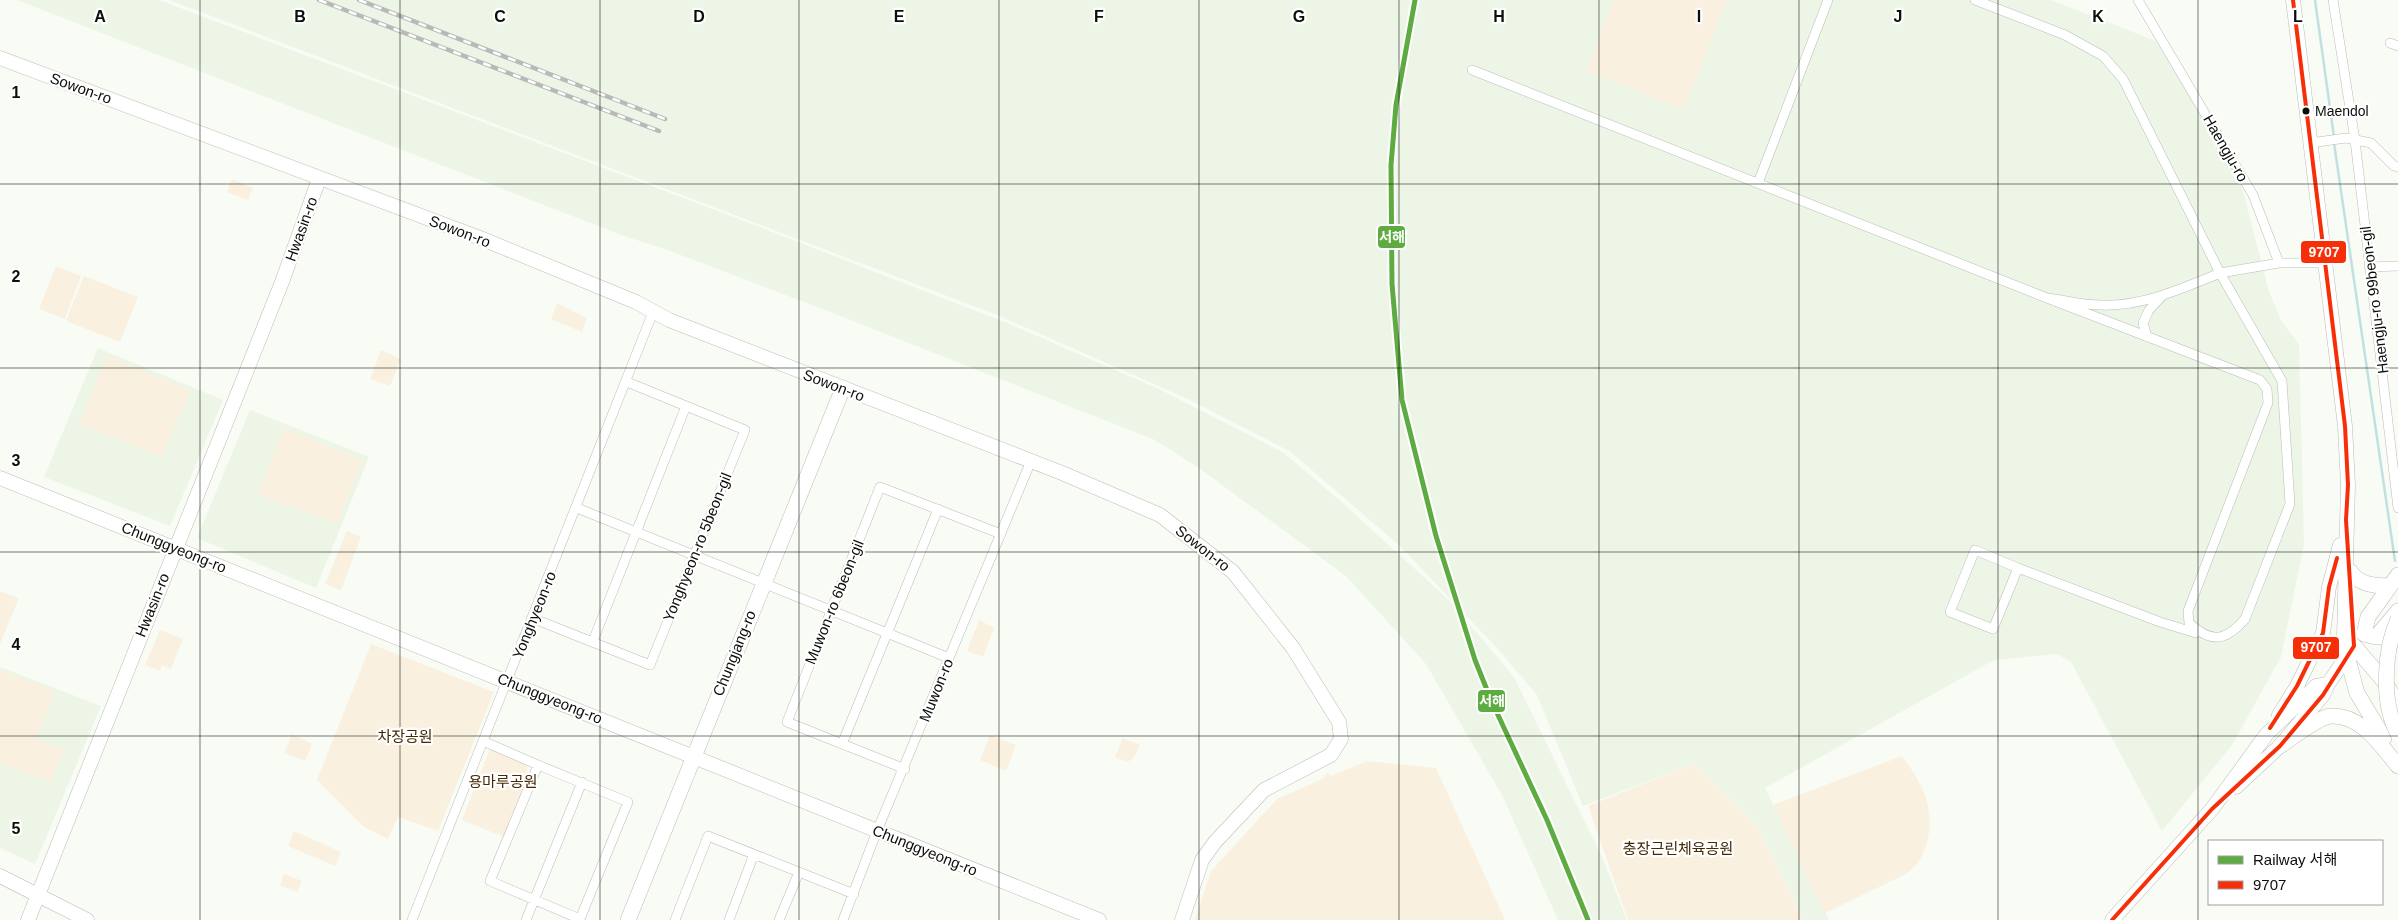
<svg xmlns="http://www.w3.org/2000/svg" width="2398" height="920" font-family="Arial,'Noto Sans KR',sans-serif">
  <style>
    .built { fill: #ecf5e6 }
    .green { fill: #faf0e0 }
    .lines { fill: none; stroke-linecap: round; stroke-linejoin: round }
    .stream { stroke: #c0e1df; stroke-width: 2.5 }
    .minor-casing { stroke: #b9bdb7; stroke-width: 10 }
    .secondary-casing { stroke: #b9bdb7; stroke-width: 15 }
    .primary-casing { stroke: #b9bdb7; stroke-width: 16 }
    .minor { stroke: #fefffe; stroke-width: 9 }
    .secondary { stroke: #fefffe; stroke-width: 14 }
    .primary { stroke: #fefffe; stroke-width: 15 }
    .rail-casing { stroke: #b8bab8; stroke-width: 4.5 }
    .rail { stroke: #fff; stroke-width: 2.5; stroke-dasharray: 8; stroke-linecap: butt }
    .primary-bridge-casing { stroke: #b9bdb7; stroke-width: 16; stroke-linecap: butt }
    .primary-bridge { stroke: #fefffe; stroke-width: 15 }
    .bus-1-casing { stroke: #fff; stroke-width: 8 }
    .bus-1 { stroke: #f72f08; stroke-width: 4 }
    .rail-1-casing { stroke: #fff; stroke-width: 9 }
    .rail-1 { stroke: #5eac41; stroke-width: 5 }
    .grid { fill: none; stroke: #0b0e09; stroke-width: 1; stroke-opacity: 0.55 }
    .bus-dot { fill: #0b0e09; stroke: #fff; stroke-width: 2 }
    .labels { text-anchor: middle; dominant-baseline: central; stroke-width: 4.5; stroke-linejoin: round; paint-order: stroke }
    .bus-label { font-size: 14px; fill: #0b0e09; stroke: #fff; text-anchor: start }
    .street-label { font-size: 15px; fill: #0b0e09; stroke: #fff }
    .park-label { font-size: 15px; fill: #432904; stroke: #fff }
    .grid-label { font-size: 16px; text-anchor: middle; font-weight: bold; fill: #0b0e09; stroke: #fff; stroke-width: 4.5; stroke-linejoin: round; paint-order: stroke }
    .line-badge { stroke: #fff; stroke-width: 2 }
    .badge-label { font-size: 14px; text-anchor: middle; font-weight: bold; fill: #fff }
  </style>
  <rect width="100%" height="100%" fill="#f8fcf5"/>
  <!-- built -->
  <path class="built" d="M17,0H159L718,211L1012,325L1159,389L1284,453L1338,499L1449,600L1514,677L1602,857L1627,920H1558L1502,795L1426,664L1346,576L1199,468L1155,440L820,308L665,249L624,236Z
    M169,0H2051L2156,41L2239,175L2269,292L2282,322L2299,344L2304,544L2281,657L2232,745L2162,831L2071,662L2057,654L1994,660L1765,788L1829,920H1803L1755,824L1694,764L1583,806L1537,695L1498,649L1400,546L1291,452L1188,399L997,315Z
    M98,348L223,400L170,526L44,477Z
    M250,410L369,457L316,588L197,538Z
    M0,667L101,706L35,864L0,848Z"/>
  <!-- green -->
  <path class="green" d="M1614,0H1727L1684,110L1586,71Z
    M232,179L253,188L248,200L227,192Z
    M56,266L81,276L65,319L39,309Z
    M84,276L138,297L120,342L66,321Z
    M557,303L587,318L582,332L551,319Z
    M381,350L401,359L390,386L370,379Z
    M107,355L190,391L162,457L79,424Z
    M284,428L363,461L337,524L257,494Z
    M347,531L361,537L341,590L325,584Z
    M0,591L19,598L0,644Z
    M979,620L994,628L983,657L967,651Z
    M160,630L183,639L171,669L162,665L160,671L145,665Z
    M371,644L494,692L438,831L398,817L388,839L364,827L317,780Z
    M0,670L55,691L37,738L64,750L51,783L0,763Z
    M292,734L312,744L305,761L284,753Z
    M990,735L1016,745L1006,771L980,760Z
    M1123,738L1140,745L1133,759L1127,762L1115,757Z
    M490,749L527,765L528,781L504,837L462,820Z
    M1902,756C1909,766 1916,775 1921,786C1935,813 1933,856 1906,874L1825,913L1773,805Z
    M1367,761L1436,768L1505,920H1195L1211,871L1277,799L1323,779L1327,773L1331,776Z
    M1694,764L1755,824L1803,920H1628L1588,806Z
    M294,831L341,852L335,866L288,846Z
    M284,874L302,881L297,892L280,885Z"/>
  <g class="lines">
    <!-- stream -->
    <path class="stream" d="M2315,0L2334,137
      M2334,143L2395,561"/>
    <defs>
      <path id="minor" d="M1975,0L2065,35L2103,56L2123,79L2220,273L2279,263
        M2138,0L2253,195L2279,263H2324
        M2333,0L2355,140L2398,508
        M2390,43L2398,46
        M1472,70L2047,298C2065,300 2083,305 2101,305C2142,307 2183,288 2220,273L2282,381L2290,504L2245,619C2225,642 2211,643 2189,623L2188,611L2268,403L2267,389L2260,380L2047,298
        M2310,143L2346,138L2371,143L2394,166L2398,167
        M1758,183L1828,0
        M2369,267L2398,266
        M2147,337L2143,323L2149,310L2163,295
        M577,508L949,658
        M2018,568L1975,550L1950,612L1993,629L2018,568L2160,622L2196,633
        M532,618L650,665L745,430L627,382
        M593,641L686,406
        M483,741L538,765
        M842,744L938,509
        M538,765L628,802L580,919L490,881Z
        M905,769L787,722L880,487L1001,534
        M412,920L653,312
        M526,920L582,782
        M675,920L708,836L854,894
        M729,920L754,854
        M779,920L799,872
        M843,920L877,831L1031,461"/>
      <path id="secondary" d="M2293,0L2345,426L2348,485L2344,637L2347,656
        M0,58L480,238L636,302L669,320L1062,473L1160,515L1233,572L1293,648L1339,722L1341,739L1331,755L1264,790L1215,842L1202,860L1182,920
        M0,478L1099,920
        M2279,715L2297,686L2323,633L2329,587L2340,545
        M2236,787L2280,746L2323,695L2328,684L2352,649
        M0,876L87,920
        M28,920L282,282L319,179
        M2112,920L2212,809L2266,735L2316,686L2328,684"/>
      <path id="primary" d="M2350,571C2359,585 2375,586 2390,586
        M2398,575L2368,617L2364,634L2376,637H2395L2398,634
        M2376,637L2398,611
        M2354,646L2384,681L2398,704
        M2347,656L2357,693L2384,738
        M2280,746C2292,738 2318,717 2331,716C2361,714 2381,746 2398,766
        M628,920L843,388"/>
    </defs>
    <!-- minor casing -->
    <use href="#minor" class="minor-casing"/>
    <!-- secondary casing -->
    <use href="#secondary" class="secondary-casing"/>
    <!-- primary casing -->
    <use href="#primary" class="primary-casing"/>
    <!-- minor -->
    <use href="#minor" class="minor"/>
    <!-- secondary -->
    <use href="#secondary" class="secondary"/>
    <!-- primary -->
    <use href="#primary" class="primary"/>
    <defs>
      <path id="rail" d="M319,0L659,131
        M359,0L665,119"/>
    </defs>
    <!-- rail casing -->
    <use href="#rail" class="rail-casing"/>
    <!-- rail -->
    <use href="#rail" class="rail"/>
    <defs>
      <path id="primary-bridge" d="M2398,619C2384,650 2381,703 2398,734"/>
    </defs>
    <!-- primary-bridge casing -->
    <use href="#primary-bridge" class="primary-bridge-casing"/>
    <!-- primary-bridge -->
    <use href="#primary-bridge" class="primary-bridge"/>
    <defs>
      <path id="bus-1" d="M2270,728L2297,686L2323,633L2329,587L2337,558
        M2112,920L2212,809L2280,746L2323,695L2354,646L2346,520L2348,485L2345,426L2293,0"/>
    </defs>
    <!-- bus-1 casing -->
    <use href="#bus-1" class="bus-1-casing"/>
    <!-- bus-1 -->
    <use href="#bus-1" class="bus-1"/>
    <defs>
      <path id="rail-1" d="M1415,0L1396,105L1391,165L1392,284L1402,400L1436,536L1475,660L1491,700L1547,820L1588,920"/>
    </defs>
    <!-- rail-1 casing -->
    <use href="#rail-1" class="rail-1-casing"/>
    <!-- rail-1 -->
    <use href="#rail-1" class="rail-1"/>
  </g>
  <!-- grid -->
  <path class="grid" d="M200,0V920M400,0V920M600,0V920M799,0V920M999,0V920M1199,0V920M1399,0V920M1599,0V920M1799,0V920M1998,0V920M2198,0V920M0,184H2398M0,368H2398M0,552H2398M0,736H2398"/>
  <!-- markers -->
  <circle class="bus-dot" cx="2306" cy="111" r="4.5"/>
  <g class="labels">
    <!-- bus labels -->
    <g class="bus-label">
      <text x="2315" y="111">Maendol</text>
    </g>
    <!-- street labels -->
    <g class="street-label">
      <text transform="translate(81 88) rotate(20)">Sowon-ro</text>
      <text transform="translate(2226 148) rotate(60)">Haengju-ro</text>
      <text transform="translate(301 229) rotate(-70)">Hwasin-ro</text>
      <text transform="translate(460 231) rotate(21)">Sowon-ro</text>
      <text transform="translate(2374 300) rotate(-97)">Haengju-ro 99beon-gil</text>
      <text transform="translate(834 385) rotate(21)">Sowon-ro</text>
      <text transform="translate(174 547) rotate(22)">Chunggyeong-ro</text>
      <text transform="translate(697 547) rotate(-68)">Yonghyeon-ro 5beon-gil</text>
      <text transform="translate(1203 548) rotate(38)">Sowon-ro</text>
      <text transform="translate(834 602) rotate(-68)">Muwon-ro 6beon-gil</text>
      <text transform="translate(152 605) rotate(-68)">Hwasin-ro</text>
      <text transform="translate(534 615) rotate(-68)">Yonghyeon-ro</text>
      <text transform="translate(734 653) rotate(-68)">Chungjang-ro</text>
      <text transform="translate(936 690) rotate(-68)">Muwon-ro</text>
      <text transform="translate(550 698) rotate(22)">Chunggyeong-ro</text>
      <text transform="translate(925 850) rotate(22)">Chunggyeong-ro</text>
    </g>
    <!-- park labels -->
    <g class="park-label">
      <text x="405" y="736">차장공원</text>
      <text x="503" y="781">용마루공원</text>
      <text x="1678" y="848">충장근린체육공원</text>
    </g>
  </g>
  <g class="grid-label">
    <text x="100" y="22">A</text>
    <text x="300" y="22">B</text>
    <text x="500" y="22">C</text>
    <text x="699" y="22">D</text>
    <text x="899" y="22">E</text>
    <text x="1099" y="22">F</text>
    <text x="1299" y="22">G</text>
    <text x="1499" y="22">H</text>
    <text x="1699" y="22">I</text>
    <text x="1898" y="22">J</text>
    <text x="2098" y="22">K</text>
    <text x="2298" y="22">L</text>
    <text x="16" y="98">1</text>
    <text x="16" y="282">2</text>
    <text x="16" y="466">3</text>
    <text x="16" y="650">4</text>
    <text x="16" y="834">5</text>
  </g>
  <g class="line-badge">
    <rect x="1377" y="225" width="29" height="24" rx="5" fill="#5eac41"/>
    <rect x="2300" y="240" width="47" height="24" rx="5" fill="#f72f08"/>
    <rect x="2292" y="636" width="48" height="24" rx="5" fill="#f72f08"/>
    <rect x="1477" y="689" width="29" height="24" rx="5" fill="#5eac41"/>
  </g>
  <g class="badge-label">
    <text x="1392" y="242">서해</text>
    <text x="2324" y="257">9707</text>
    <text x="2316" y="652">9707</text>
    <text x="1492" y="706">서해</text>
  </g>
  <!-- legend -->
  <rect x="2208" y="840" width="175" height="65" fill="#ffffff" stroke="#9d9f9d"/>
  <rect x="2218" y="856" width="25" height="8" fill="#5eac41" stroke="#9d9f9d"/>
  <text x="2253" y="865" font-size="15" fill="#0b0e09">Railway 서해</text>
  <rect x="2218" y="881" width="25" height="8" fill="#f72f08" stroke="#9d9f9d"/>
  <text x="2253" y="890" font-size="15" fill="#0b0e09">9707</text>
</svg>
